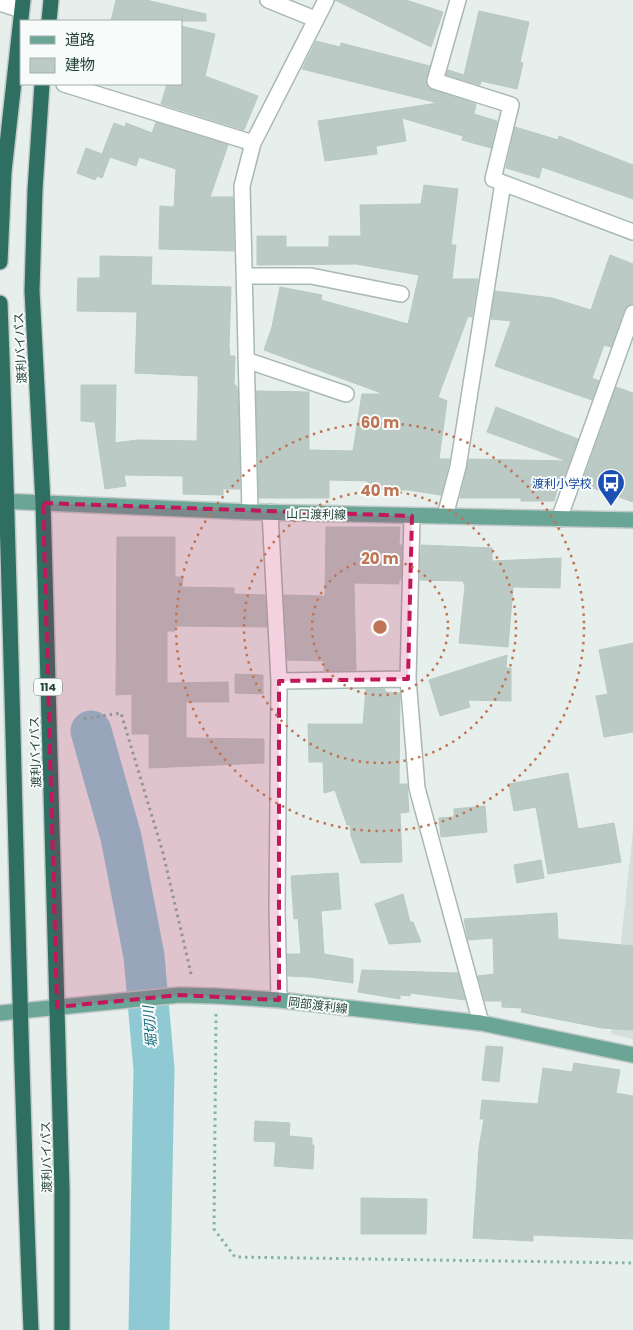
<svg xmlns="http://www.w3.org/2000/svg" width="633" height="1330" font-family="Poppins,'Noto Sans JP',sans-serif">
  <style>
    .built { fill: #d4dfda }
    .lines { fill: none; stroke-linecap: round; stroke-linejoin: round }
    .river { stroke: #8ec9d4; stroke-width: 41 }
    .building { fill: #bbcac4; stroke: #b8c9c2 }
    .minor-casing { stroke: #a8b8b2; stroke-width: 18 }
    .major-casing { stroke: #c2cac8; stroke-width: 18 }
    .highway-casing { stroke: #c2cac8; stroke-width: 18 }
    .path { stroke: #86b3a5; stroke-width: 3; stroke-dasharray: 2.5 4; stroke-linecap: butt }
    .minor { stroke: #fff; stroke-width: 15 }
    .major { stroke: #6aa596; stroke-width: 15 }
    .highway { stroke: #2f6f62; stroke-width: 15 }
    .marked { fill: #c2185b; fill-opacity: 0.2; stroke: #c2185b; stroke-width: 4; stroke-dasharray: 10 6; stroke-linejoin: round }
    .ring { fill: none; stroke: #c07456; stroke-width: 2.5; stroke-dasharray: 2.5 5 }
    .labels { text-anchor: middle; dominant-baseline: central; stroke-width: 4; stroke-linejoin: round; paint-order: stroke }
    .shield { fill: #f7fbf9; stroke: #637a73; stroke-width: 1 }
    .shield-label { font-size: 11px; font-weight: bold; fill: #24423a }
    .street-label { font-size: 12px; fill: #24423a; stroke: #f7fbf9 }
    .transit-label { font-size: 12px; fill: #164399; stroke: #f7fbf9; text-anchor: end }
    .water-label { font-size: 14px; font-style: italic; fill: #1c6f80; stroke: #f7fbf9 }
    .centre { fill: #c07456; stroke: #f7fbf9; stroke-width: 2.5 }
    .ring-label { font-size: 15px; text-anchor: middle; font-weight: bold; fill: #c07456; stroke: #f7fbf9; stroke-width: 4; stroke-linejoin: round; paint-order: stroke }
  </style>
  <rect width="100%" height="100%" fill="#e6efeb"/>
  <!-- built -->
  <path class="built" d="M633,830V1039L611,1034Z"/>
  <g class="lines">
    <!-- river -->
    <path class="river" d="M91,731L121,837L144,956L154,1069L149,1330"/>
  </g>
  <!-- building -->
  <path class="building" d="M116,0H146L206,14V21H111Z
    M335,0H406L443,12L431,47Z
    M479,11L529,22L520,62L523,63L517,89L481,81L480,85L446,75L448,70L464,75Z
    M181,26L215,34L205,76L258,96L244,130L161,104L167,84H181Z
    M316,41L340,47L341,43L430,66L426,79L429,88L476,104L474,114L497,121L491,148L462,140L463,136L402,118L406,141L376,146L377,154L325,161L318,121L438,103L302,69Z
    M156,122L228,145L210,197H233L234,251L159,249L160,206L174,207L176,169L139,157L136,166L110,157L102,178L97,176L95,180L77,173L86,148L102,154L114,123L125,127L126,123L152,133Z
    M515,127L558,140L559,136L633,165V199L542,167L539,178L506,168Z
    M424,185L458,189L451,245H456L452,279H478L472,317L468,316L438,397L447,401L439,459H450L441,495L408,490H368V481L329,480V498H259L256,391L309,392V450L353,451L362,394H384L264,350L272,327L280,287L322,295L321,300L408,324L419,275L356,264L257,265V236H286V247H329V236H361L360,205L421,204Z
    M610,255L633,264V304L624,310L611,347L604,345L592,378L599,381L592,400L495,366L511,321L491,319L495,291L552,298L591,310Z
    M100,256L152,257L151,285L231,287L229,346L230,356H235L234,385H236L238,391L240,489H223V495L183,494V476L124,475L126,486L105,489L95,422L81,421V385H116L115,443L137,440L197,441L198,394V376L135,373L137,312L77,311L78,278H100Z
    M616,387L633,393V502L582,484Z
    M496,407L578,439L564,477L561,476L554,501H521V498H460L469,459L567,461L487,432Z
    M326,527H400L399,545H402L401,580H399V584L354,583L356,670L324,671V661L287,660L284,595L325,596Z
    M117,537H175V577H183L182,587L234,588V594L265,595L267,627L175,626V631H167V683L228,682L229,702H186V738L264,739V763L149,768V734H132V694L116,695Z
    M421,545L492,548V561L561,558L560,588L513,587L508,647L459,643L465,586L463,581L420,580Z
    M633,643V732L604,737L596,696L608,694L599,650Z
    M507,655L506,668H511V701L468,700L470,707L440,716L429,680Z
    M235,674L263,675V694L235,693Z
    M366,689H385V692L400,693L399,784H407L409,812L400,813L402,862L361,863L351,836L350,825H347L335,790L324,793L323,762H309L308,724H363Z
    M568,773L578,829L614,823L621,862L548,874L536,807L514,811L509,784Z
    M485,806L487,832L441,837L439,818L454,817V809Z
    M541,860L544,878L517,883L514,865Z
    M338,873L341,909L321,911L324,954L353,959V983L310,977L288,976L287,954H301L298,918L294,919L291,876Z
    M403,894L410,922H413L421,942L389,944L375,904Z
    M557,913L558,939L633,946V1030L602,1028L536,1015L521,1012L522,1008L502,1007V1001H485L478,976L494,974L493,938L468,940L464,919Z
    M362,970L458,973L465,1000L410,993V996L400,995V999L358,992Z
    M486,1046L503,1047L499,1082L482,1080Z
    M574,1063L620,1070L616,1093L633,1096V1239L533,1235V1241L473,1238L479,1148L484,1119H480L482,1100L538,1104L543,1068L572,1072Z
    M255,1121L290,1123L289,1136L312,1138V1145H314L313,1169L274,1166L276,1142L254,1141Z
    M361,1198L427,1199L426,1234H361Z"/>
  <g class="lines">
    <defs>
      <path id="minor" d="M268,0L315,19
        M458,0L435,81L511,105L493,179L503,183
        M0,3L21,10
        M64,84L253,143
        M245,276H311L401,294
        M246,360L346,394
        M250,512L242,186L253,143L326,0
        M270,512L279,681L277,909L279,1000
        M412,516L408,679L417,788L481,1023
        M445,516L458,467L503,183L633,232
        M559,519L633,313
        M279,681L408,679"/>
      <path id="major" d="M0,501L250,512L633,520
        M0,1013L180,995L216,996L279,1000L481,1023L633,1055"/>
      <path id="highway" d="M49,21L51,0
        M42,84L35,190L32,291L43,503L62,1189V1330
        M0,262L4,172L23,0
        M0,303C13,645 17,988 31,1330"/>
    </defs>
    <!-- minor casing -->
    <use href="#minor" class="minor-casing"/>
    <!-- major casing -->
    <use href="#major" class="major-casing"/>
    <!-- highway casing -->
    <use href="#highway" class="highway-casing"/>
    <!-- path -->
    <path class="path" d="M84,719L121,713L163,853L192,978
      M216,1014L214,1229L235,1257L633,1263"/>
    <!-- minor -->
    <use href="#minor" class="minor"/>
    <!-- major -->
    <use href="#major" class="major"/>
    <!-- highway -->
    <use href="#highway" class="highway"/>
  </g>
  <!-- marked area -->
  <path class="marked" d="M43,503L412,516L408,679L279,681V1000L180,995L57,1007Z"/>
  <!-- distance rings -->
  <g class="ring">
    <circle cx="380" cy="627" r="68"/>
    <circle cx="380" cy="627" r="136"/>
    <circle cx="380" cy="627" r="204"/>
  </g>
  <!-- icons -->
  <defs>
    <symbol id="bus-pin" viewBox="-11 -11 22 30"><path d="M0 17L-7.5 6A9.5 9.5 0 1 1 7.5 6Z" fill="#1a4fb4" stroke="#f7fbf9"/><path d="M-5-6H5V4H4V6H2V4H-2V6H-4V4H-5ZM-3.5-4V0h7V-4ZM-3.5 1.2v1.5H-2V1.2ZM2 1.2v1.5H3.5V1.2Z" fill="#fff"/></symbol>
  </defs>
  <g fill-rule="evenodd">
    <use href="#bus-pin" x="595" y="467" width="32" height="43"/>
  </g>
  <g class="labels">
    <!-- shield labels -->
    <rect class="shield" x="34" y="678.5" width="28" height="17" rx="4"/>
    <g class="shield-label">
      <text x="48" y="687">114</text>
    </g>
    <!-- street labels -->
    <g class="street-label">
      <text transform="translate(20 348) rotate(-93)">渡利バイパス</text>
      <text transform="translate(316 514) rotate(1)">山口渡利線</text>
      <text transform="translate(35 752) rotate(-92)">渡利バイパス</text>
      <text transform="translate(318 1005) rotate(7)">岡部渡利線</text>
      <text transform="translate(46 1157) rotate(-91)">渡利バイパス</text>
    </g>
    <!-- transit labels -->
    <g class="transit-label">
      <text x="592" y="483">渡利小学校</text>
    </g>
    <!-- water labels -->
    <g class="water-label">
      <text transform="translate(150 1027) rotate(-95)">堀切川</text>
    </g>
  </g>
  <circle cx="380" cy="627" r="8" class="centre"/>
  <g class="ring-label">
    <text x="380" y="428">60 m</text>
    <text x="380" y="496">40 m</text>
    <text x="380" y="564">20 m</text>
  </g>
  <!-- legend -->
  <rect x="20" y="20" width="162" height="65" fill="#f7fbf9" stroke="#a3b1ad"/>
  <rect x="30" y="36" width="25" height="8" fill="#6aa596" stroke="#a3b1ad"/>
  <text x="65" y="45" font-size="15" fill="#24423a">道路</text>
  <rect x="30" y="58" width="25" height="15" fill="#bbcac4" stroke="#a3b1ad"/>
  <text x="65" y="70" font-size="15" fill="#24423a">建物</text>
</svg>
